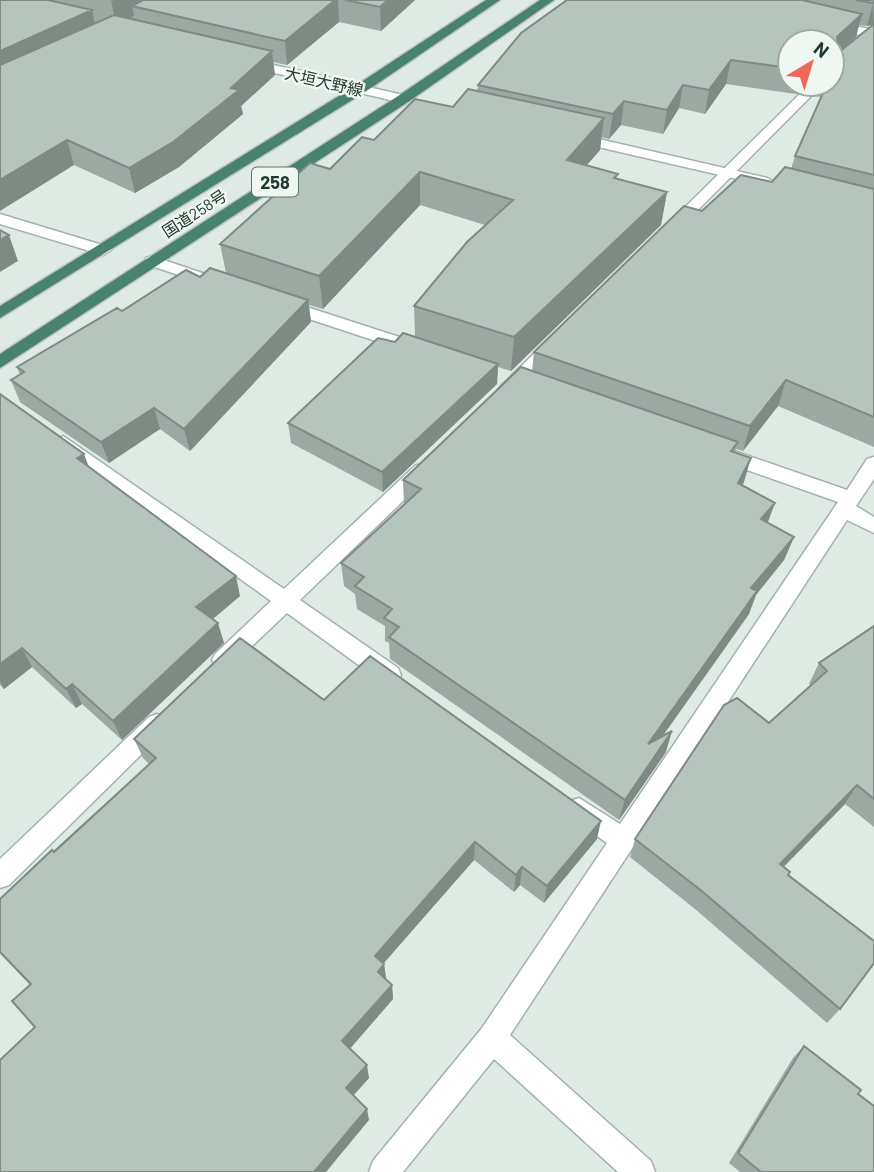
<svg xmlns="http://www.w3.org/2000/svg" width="874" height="1172" font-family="Barlow,'Noto Sans JP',sans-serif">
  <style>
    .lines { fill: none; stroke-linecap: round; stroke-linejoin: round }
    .minor-casing { stroke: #a2b2aa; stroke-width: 3 }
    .tertiary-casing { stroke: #a2b2aa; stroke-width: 3 }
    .secondary-casing { stroke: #9fb6aa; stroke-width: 3 }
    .trunk-casing { stroke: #bcc4c1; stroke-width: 3 }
    .minor { fill: #fff; fill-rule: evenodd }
    .tertiary { fill: #fff; fill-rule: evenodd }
    .secondary { fill: #fff; fill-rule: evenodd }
    .trunk { fill: #49826d; fill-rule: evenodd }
    .wall { fill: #9ca9a3 }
    .shaded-wall { fill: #7f8a84 }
    .building { fill: #b5c5bd; stroke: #7f8a84; stroke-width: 2 }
    .labels { text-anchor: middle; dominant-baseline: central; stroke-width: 5; stroke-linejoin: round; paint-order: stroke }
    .far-street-label { font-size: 16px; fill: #213a30; stroke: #f0f7f2 }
    .shield { fill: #f0f7f2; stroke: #5f736a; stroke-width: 2 }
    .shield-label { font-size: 18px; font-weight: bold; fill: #213a30 }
  </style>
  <rect width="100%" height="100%" fill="#dfeae4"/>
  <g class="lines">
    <defs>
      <path id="minor" d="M831,21L874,30V38L827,28L825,25Z
        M810,84H823L677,231H667V225Z
        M0,214L109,247L111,250L103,255L0,224Z
        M152,256L214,277L216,280L208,285L146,264V258Z
        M282,299L427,346L430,350L421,355L415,354L276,308V300Z
        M554,339L563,344L560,348L513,394H501L498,390L501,386L548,340Z
        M63,436L284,589L416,465H430L433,470L430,475L300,600L398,668L401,675L398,682L390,684L382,682L287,613L231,666L223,669L215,666L212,660L215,654L271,601L56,447L54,442Z
        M723,447L847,490L867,459L874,457V479L856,506L874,517V533L847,520L510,1035L651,1161L655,1172H618L494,1059L403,1172H369L373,1161L482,1028L607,843L570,817L567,809L570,801L579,798L620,824L838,502L716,459L714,454L716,449Z
        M157,714L165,717L169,724L165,731L9,885L0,888V859L149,717Z"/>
      <path id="tertiary" d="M573,133L767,178L774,182L767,186L568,140L566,137Z"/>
      <path id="secondary" d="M248,59L403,95L410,99L403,103L244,66L242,63Z"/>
      <path id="trunk" d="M486,0H500L365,92L0,318V306L355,86Z
        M540,0H554L408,102L0,368V354L398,96Z"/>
    </defs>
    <!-- minor casing -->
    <use href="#minor" class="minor-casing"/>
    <!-- tertiary casing -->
    <use href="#tertiary" class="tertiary-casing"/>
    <!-- secondary casing -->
    <use href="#secondary" class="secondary-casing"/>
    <!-- trunk casing -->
    <use href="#trunk" class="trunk-casing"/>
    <!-- minor -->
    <use href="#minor" class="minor"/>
    <!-- tertiary -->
    <use href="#tertiary" class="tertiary"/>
    <!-- secondary -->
    <use href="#secondary" class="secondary"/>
    <!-- trunk -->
    <use href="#trunk" class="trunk"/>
  </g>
  <!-- wall -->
  <path class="wall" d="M0,0H415L381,31L339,22L287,65L273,62L275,75L241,106L243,114L179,167L135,193L74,165Z
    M567,0H874V24L867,26L859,25L856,37L840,51L874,24V447L778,406L743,451L736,449L735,452L744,482L742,485L767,523L794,537L784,560L756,594L749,614L662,737L666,752L619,820L390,659L389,643L385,641V626L357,609L355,594L344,586L341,563L404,504L403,480L532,371L534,352L702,211L772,182L791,169L795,156L821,97L814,96L818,84H832V42H790V84H807L796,94L726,84L705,114L679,108L663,134L621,125L609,139L601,137L600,150L587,165L617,179L667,192L661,225L511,371L498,367L497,384L383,492L291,443L288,423L395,342L415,336L414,306L485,225L420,205L323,309L309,305L311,322L190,451L160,429L109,463L20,402L11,380L20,375L17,367L122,311L200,277L226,273L220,244L330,169L374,140L453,107L477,91L478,85Z
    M0,394L89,467L240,596L213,619L224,643L122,740L82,704L76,708L32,667L4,689L0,685Z
    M874,626V827L845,804L784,867L789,875L840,1009L827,1023L695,909L630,857L635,839L811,685L809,684L819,663Z
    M324,700L597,839L544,903L520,885L514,892L474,860L383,963L384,964L386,979L392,985L393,999L350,1049L369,1078L353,1096L369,1120L35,1027L30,985L0,953V899L149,764L143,758L134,739Z
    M804,1046L858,1094L874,1172H740L729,1163L793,1058Z"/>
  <!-- shaded-wall -->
  <path class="shaded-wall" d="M114,0H163L132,6L134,16L116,25L111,1Z
    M335,0H338L339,22L287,65L285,41Z
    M388,0H415L381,31L380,7Z
    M873,3L874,24L867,26Z
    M92,10L97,34L0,78V51Z
    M862,14L856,37L832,58L837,37Z
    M272,51L275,75L241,106L243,114L179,167L135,193L129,168L231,88Z
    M731,60L726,84L705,114L709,90Z
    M799,84H807L796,94Z
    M683,85L679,108L663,134L667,110Z
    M624,101L621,125L609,139L613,114Z
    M604,118L600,150L563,192L567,160Z
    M67,140L74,165L0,211V180Z
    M420,172V205L323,309L319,276Z
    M667,192L661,225L511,371L514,337Z
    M9,235L18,261L0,272V240Z
    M308,300L311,322L190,451L184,429Z
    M498,364L497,384L383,492L382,472Z
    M786,380L778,406L743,451L750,426Z
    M154,408L160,429L109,463L101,442Z
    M84,454L92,475L77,458Z
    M751,458L744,482L730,507L738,483Z
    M775,503L766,527L761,519Z
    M794,537L784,560L756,595L749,614L642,765L648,744L751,588Z
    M236,576L240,596L202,628L196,607Z
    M218,623L224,643L122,740L113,721Z
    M22,648L32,667L4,689L0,681V664Z
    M72,684L82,704L76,708L66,689Z
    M672,731L666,752L619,820L625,800Z
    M857,785L845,804L769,881L780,864Z
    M601,821L597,839L544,903L547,886Z
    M475,842L474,860L377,971L375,956Z
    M522,867L520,885L514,892L516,875Z
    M384,964L386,979L378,972Z
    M392,985L393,999L345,1054L342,1041Z
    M367,1065L369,1078L349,1100L346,1088Z
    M367,1109L369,1120L326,1172H314Z"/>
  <!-- building -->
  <path class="building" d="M0,0H48L92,10L0,51Z
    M143,0H335L285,41L132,6Z
    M345,0H388L380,7Z
    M567,0H802L862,14L837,37L839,52L874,24V175L795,156L827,84H832V42H790V68L731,60L709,90L683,85L667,110L624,101L613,114L478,85L521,33Z
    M856,0H874V3H873Z
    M114,15L272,51L231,88L239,90L173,142L129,168L67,140L0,180V65Z
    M468,89L604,118L567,160L618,174L614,178L667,192L514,337L414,306L467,242L513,200L420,172L319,276L220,244L310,163L330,169L362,137L374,140L415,99L453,107Z
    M785,167L874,189V417L786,380L750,426L534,352L684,206L702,211L741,175L772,182Z
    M0,230L9,235L0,240Z
    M210,268L308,300L184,429L154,408L101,442L11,380L24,372L17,367L117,308L122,311L186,270L200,277Z
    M403,333L498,364L382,472L288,423L378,338L395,342Z
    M521,367L738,442L731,451L751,458L738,483L775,503L761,519L794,537L751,588L757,591L648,744L672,731L625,800L389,637L399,627L384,618L392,609L355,586L364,577L341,563L421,489L403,480Z
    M0,394L84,454L77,458L236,576L196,607L218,623L113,721L72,684L66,689L22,648L0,664Z
    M874,626V799L857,785L780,864L790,872L788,875L874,941V963L840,1009L703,892L635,839L724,705L737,698L769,723L827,671L819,663Z
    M240,638L324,700L370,656L601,821L547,886L522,867L516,875L475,842L375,956L384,964L378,972L392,985L342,1041L367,1065L346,1088L367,1109L314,1172H0V1060L35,1027L12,1001L31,984L0,952V899L52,850L54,852L156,758L134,739Z
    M804,1046L861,1090L858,1094L874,1106V1172H761L738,1153Z"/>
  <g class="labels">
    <!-- far-street labels -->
    <g class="far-street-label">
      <text transform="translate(324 81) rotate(13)">大垣大野線</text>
      <text transform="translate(194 213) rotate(-33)">国道258号</text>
    </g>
    <!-- shield labels -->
    <rect class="shield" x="252" y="167.5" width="46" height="29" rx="5"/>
    <g class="shield-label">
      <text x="275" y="182">258</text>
    </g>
  </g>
  <!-- north arrow -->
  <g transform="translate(811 63) rotate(38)"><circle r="33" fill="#f0f7f2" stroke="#9daba4" stroke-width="2"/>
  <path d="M0-5L12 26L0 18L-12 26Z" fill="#ef6959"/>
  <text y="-10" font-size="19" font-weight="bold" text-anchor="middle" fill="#213a30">N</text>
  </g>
</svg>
